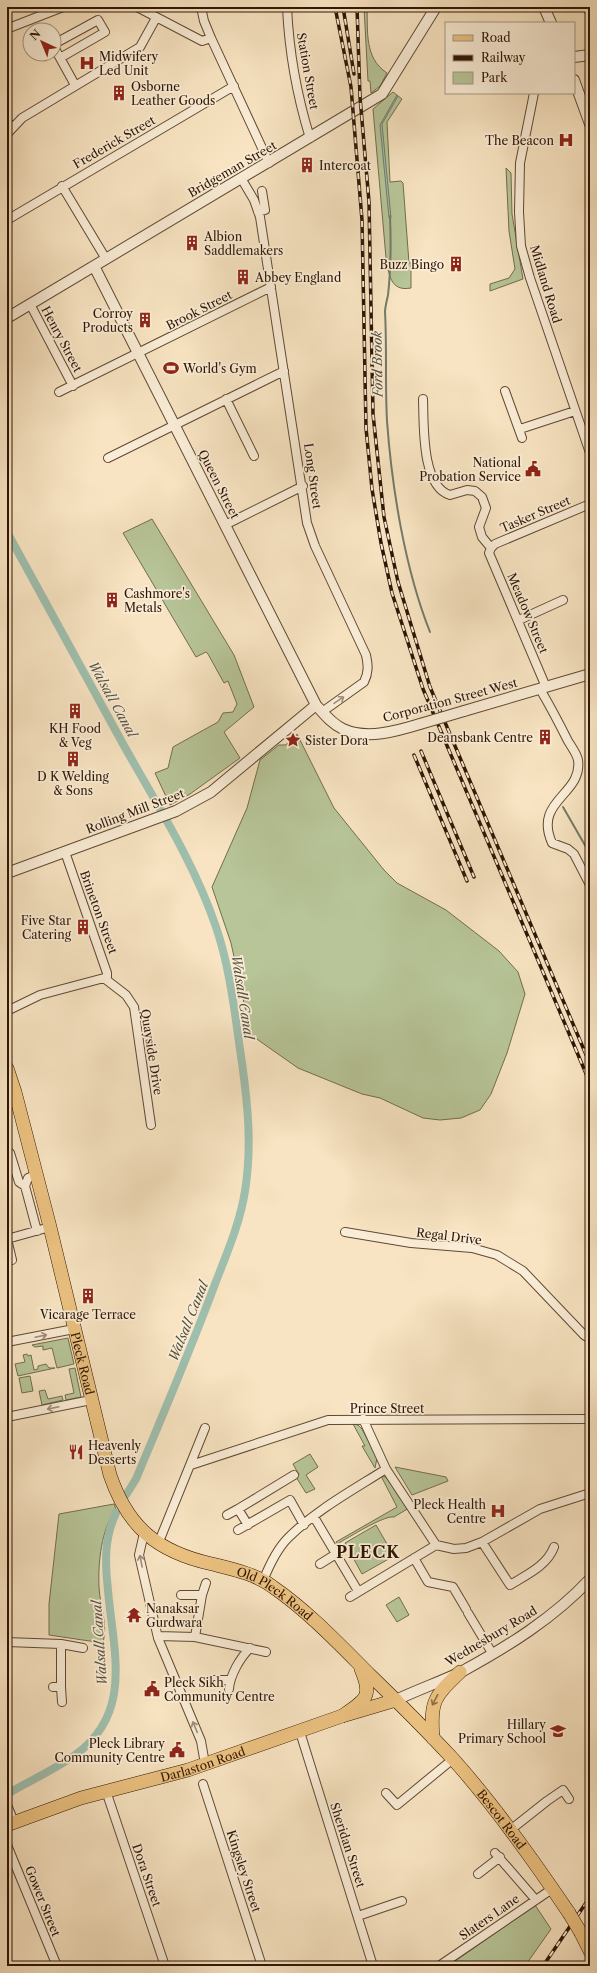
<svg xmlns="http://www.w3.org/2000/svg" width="597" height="1973" font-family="'Libre Caslon Text',serif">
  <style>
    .green { fill: #b7c598; stroke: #726d4e }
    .water { fill: #9fbfae; stroke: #727b6a }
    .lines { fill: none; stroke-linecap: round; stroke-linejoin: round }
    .stream { stroke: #727b6a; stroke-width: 2 }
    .canal { stroke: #9fbfae; stroke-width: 8 }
    .minor-casing { stroke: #604933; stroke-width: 10 }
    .tertiary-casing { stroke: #604933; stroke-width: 12 }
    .primary-casing { stroke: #2e1503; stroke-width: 14 }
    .trunk-casing { stroke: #2e1503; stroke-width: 14 }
    .minor { stroke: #faedd7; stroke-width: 8 }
    .tertiary { stroke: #faedd7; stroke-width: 10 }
    .primary { stroke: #ecc281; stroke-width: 13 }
    .trunk { stroke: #ecc281; stroke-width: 13 }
    .rail-casing { stroke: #2e1503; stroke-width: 3.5 }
    .rail { stroke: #faedd7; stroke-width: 2; stroke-dasharray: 6; stroke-linecap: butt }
    .tertiary-bridge-casing { stroke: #604933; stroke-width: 12; stroke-linecap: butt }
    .trunk-bridge-casing { stroke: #2e1503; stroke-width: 14; stroke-linecap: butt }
    .tertiary-bridge { stroke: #faedd7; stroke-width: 10 }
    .trunk-bridge { stroke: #ecc281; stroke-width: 13 }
    .oneway { stroke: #9e8c78 }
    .oneway2 { stroke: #8d6c42 }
    .labels { text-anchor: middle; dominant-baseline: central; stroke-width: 3.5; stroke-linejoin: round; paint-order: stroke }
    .poi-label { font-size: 12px; fill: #2e1503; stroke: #faedd7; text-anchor: start }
    .street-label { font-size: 12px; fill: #2e1503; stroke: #faedd7 }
    .water-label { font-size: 13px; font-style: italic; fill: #56503f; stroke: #faedd7 }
    .district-label { font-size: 16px; font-weight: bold; letter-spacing: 1px; fill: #2e1503; stroke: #faedd7 }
  </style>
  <rect width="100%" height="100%" fill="#f8e4c2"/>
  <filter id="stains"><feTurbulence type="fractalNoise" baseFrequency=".005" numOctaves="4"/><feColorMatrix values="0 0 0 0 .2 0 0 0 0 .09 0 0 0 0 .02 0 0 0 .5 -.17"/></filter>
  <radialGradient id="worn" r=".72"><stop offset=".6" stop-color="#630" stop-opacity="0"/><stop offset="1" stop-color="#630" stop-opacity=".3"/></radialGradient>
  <!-- green -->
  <path class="green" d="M364,7H367C368,31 364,58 387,73L380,86L371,93L370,81H368Z
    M393,92L402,99L387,122L390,182L401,181L403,183L409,263H411V288C390,292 389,274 386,258L373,109Z
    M506,168L511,173L512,214L523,279L490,291V284L509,278L515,269L509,231Z
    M152,519L234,655L254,707L224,732L240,758L190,794L170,805L155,773L168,768L173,747L218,722L223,713L233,712L237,704L228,681L224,683L208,654L206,652L196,657L123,533Z
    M297,734L334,808L384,870L397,883L446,910L499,951L518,972L525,994L507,1053L491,1094L480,1110L461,1118L440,1120L423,1118L380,1098L362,1094L298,1068L251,1035L231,943L212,887L247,808L260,760L279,745H285L293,740Z
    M68,1338L74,1364L57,1368L52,1348L43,1350V1346L35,1347L32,1345Z
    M27,1354L28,1356L31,1355L34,1370L38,1369V1366L46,1364L49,1368H55L18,1376L15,1364L25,1362L23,1355Z
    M75,1368L81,1397L66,1400L65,1395L74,1393L69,1369Z
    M30,1376L33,1391L22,1393L19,1378Z
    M45,1390L48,1399L62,1396L63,1400L42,1405L39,1391Z
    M353,1424L358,1425L362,1429L377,1458L375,1468L362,1446H365Z
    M310,1454L318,1467L306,1475L315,1489L306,1493L296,1477L299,1475L293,1464Z
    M395,1467L446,1477L448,1481L412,1495Z
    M381,1476L389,1478L409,1508L394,1517C384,1515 348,1538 337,1544L336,1542L397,1507Z
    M114,1504L116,1509C101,1530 98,1562 99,1587C100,1608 108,1623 103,1643L49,1635V1604L59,1514Z
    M376,1525L394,1556L362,1574L345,1543Z
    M399,1597L409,1615L397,1622L386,1605Z
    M535,1905L551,1929L525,1966H448Z"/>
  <!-- water -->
  <path class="water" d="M397,95L398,96L382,124L391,218H389L380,125Z"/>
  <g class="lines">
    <!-- stream -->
    <path class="stream" d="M390,216C391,241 391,269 388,295C387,300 385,307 385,312C387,348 385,385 387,421C392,489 405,569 430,632
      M563,807L590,854"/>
    <!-- canal -->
    <path class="canal" d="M7,532C46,603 84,674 123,744C156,803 194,862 216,927C231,971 235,1017 242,1063C248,1106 252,1147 245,1191C240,1223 227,1253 215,1284C191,1349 163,1414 136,1479L126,1495
      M9,1793C31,1780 54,1770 75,1755C134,1713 113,1651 108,1590C105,1563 104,1538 116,1513"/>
    <defs>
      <path id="minor" d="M137,7L202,41L211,38L269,163
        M201,7L204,21L211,38
        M287,7C289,51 297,96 310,138
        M588,7L590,14
        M9,28L63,7
        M54,44L98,20L105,32L60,58
        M54,47L75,85
        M534,93L520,163L519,212L521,246L530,278L590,453
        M7,121L12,128
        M7,134L22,118L140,47L156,18
        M241,178L254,200L260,217L307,523L315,546L366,655C368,665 369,672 364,682L322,712
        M62,186L106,259
        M258,212L265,210L262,191
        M7,220L234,86
        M30,304L73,386
        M505,391L522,438
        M59,392L271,287
        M226,399L254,456
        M423,399C424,424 421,486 450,495L467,490L475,491L482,497L486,508L479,527L482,537L491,548
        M520,429L575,411
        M108,458L284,371
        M225,525L303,486
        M491,548L489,553L546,687
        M491,548L495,544L590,504
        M519,620L563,600
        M540,689C550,706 559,723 568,741C571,746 577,754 578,760C583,795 533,800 552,843L568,849L574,854L590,885
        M65,852L107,973V977L104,978
        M7,1011L40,995L104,978L126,995L134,1007L151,1125
        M10,1153L19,1182L25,1186
        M36,1175L28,1178L25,1186L37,1231
        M345,1232L411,1243L472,1248L497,1255L523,1271L584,1335L590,1339
        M7,1239L50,1227
        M7,1239L12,1260
        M7,1342L74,1329
        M7,1417L91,1400
        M363,1419L386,1469L436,1545
        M191,1465L328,1420L590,1419
        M238,1509L294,1475
        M227,1515L238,1509L248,1525
        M314,1517L358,1591
        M238,1530L290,1500L304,1525
        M144,1533L139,1555L158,1638L201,1741L205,1764
        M482,1542L510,1585C526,1575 547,1566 554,1547
        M158,1544L205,1428
        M436,1545L454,1549L466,1548L482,1542L540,1509L590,1493
        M414,1558L428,1582L453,1587L466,1609
        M320,1564L336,1554
        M263,1581C269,1566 277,1549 288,1538C316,1510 353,1490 386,1469
        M181,1595H202
        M350,1597L436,1545
        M468,1613L492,1653
        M158,1636L195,1637L266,1652
        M195,1637L202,1595L206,1583
        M7,1642L61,1644L83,1648
        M214,1680H229
        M53,1687H61V1644
        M61,1687L62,1702
        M229,1689C230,1675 240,1658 250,1648
        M300,1732L373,1966
        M203,1784L262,1966
        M106,1791L165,1966
        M386,1793L397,1805L453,1759
        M7,1805L14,1822
        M509,1831L547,1801L563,1790L569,1799
        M7,1845L57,1966
        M495,1853L535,1899
        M478,1874L500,1857
        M358,1916L402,1901
        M439,1966L552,1889"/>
      <path id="tertiary" d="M544,7L551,23
        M574,57L590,55
        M574,80L590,124
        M94,266L316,705C324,714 332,724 343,729C367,740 397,731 420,724
        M7,318L382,94L436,7
        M464,711L590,674
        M7,873L176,811L211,792L316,705
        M396,1700C417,1690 440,1682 461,1672C507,1647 554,1618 590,1579"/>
      <g id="primary">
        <path id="s1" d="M7,1825L81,1798L188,1770L342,1716L396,1700"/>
      </g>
      <g id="trunk">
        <path id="s2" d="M7,1068L15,1092L50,1227L110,1475C128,1528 158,1552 212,1564C232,1569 256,1574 273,1587C309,1612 339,1644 370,1675C398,1702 426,1730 453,1759C495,1806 534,1861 569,1913"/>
        <path d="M342,1716C366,1700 373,1697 361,1669"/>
        <path d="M433,1738C430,1701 434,1697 460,1672"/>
        <path d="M581,1933L590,1951"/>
      </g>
    </defs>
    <!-- minor casing -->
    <use href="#minor" class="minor-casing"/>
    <!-- tertiary casing -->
    <use href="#tertiary" class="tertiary-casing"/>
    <!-- primary casing -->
    <use href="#primary" class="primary-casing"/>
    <!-- trunk casing -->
    <use href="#trunk" class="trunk-casing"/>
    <!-- minor -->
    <use href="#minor" class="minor"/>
    <!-- tertiary -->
    <use href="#tertiary" class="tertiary"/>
    <!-- primary -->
    <use href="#primary" class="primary"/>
    <!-- trunk -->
    <use href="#trunk" class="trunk"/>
    <defs>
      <path id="rail" d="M335,7L351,87L362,220L366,428L372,489L381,543L392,593L423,689L590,1083
        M343,7L354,74
        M357,7L360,97L369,202L373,414L384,517L398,582L430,687L590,1064
        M421,751L474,877
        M414,755L467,881
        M543,1966L590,1897"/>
    </defs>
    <!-- rail casing -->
    <use href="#rail" class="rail-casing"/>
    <!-- rail -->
    <use href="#rail" class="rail"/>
    <defs>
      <path id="tertiary-bridge" d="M420,724L464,711"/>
      <path id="trunk-bridge" d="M569,1913L581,1933"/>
    </defs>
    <!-- tertiary-bridge casing -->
    <use href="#tertiary-bridge" class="tertiary-bridge-casing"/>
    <!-- trunk-bridge casing -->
    <use href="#trunk-bridge" class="trunk-bridge-casing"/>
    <!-- tertiary-bridge -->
    <use href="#tertiary-bridge" class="tertiary-bridge"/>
    <!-- trunk-bridge -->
    <use href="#trunk-bridge" class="trunk-bridge"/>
  </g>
  <!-- one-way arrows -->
  <defs><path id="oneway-shaft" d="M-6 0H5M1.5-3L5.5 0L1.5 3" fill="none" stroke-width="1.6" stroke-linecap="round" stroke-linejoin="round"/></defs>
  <g class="oneway">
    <use href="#oneway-shaft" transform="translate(339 700) rotate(-34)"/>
    <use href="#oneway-shaft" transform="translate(41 1336) rotate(-12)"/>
    <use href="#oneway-shaft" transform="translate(53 1408) rotate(168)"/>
    <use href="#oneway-shaft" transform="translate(141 1561) rotate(-101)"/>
    <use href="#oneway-shaft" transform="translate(195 1727) rotate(-113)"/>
  </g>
  <use class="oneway2" href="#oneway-shaft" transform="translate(435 1700) rotate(117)"/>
  <!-- icons -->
  <defs>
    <symbol id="hospital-bare" viewBox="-9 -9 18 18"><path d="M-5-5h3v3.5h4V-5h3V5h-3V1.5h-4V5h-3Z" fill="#8f2418" stroke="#faedd7" stroke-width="2.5" paint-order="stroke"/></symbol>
    <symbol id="building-bare" viewBox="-9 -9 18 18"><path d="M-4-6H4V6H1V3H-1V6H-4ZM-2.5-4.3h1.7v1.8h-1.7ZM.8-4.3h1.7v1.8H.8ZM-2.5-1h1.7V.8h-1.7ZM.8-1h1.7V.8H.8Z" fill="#8f2418" stroke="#faedd7" stroke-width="2.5" paint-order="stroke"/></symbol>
    <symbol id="stadium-bare" viewBox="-9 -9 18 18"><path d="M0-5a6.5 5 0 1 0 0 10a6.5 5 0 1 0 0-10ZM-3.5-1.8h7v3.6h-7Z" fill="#8f2418" stroke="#faedd7" stroke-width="2.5" paint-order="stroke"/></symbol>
    <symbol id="civic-bare" viewBox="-9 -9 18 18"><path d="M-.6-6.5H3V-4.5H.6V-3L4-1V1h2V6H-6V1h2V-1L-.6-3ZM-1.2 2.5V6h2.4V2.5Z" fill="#8f2418" stroke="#faedd7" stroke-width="2.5" paint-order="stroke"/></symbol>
    <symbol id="sight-bare" viewBox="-9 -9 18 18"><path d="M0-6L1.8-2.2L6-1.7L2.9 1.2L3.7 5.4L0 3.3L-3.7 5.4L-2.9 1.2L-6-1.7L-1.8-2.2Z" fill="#8f2418" stroke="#faedd7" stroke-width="2.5" paint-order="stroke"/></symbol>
    <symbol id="restaurant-bare" viewBox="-9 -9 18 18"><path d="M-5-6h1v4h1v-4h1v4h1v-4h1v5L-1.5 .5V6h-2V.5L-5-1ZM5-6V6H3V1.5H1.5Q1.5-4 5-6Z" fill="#8f2418" stroke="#faedd7" stroke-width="2.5" paint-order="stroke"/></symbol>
    <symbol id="temple-bare" viewBox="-9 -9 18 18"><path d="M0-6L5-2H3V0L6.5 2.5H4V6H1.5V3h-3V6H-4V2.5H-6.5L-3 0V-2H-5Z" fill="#8f2418" stroke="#faedd7" stroke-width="2.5" paint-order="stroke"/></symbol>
    <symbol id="school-bare" viewBox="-9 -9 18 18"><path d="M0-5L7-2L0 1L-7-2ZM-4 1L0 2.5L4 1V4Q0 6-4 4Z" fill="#8f2418" stroke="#faedd7" stroke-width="2.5" paint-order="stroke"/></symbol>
  </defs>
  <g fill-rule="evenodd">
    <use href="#hospital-bare" x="76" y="52" width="22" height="22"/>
    <use href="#building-bare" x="108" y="82" width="22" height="22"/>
    <use href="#hospital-bare" x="555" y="129" width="22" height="22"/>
    <use href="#building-bare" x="296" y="154" width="22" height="22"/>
    <use href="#building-bare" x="181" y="232" width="22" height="22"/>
    <use href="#building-bare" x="445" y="253" width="22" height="22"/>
    <use href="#building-bare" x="232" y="266" width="22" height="22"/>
    <use href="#building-bare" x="134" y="309" width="22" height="22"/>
    <use href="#stadium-bare" x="160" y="357" width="22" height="22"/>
    <use href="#civic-bare" x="522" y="458" width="22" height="22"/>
    <use href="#building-bare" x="101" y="589" width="22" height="22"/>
    <use href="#building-bare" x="64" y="700" width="22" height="22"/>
    <use href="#building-bare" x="534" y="726" width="22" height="22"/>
    <use href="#sight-bare" x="282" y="729" width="22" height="22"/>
    <use href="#building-bare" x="62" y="748" width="22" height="22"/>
    <use href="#building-bare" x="72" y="916" width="22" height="22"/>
    <use href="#building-bare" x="77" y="1285" width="22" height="22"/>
    <use href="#restaurant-bare" x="65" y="1441" width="22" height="22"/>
    <use href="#hospital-bare" x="487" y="1500" width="22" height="22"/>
    <use href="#temple-bare" x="123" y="1604" width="22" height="22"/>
    <use href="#civic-bare" x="141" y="1678" width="22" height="22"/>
    <use href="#school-bare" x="547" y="1720" width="22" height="22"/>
    <use href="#civic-bare" x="166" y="1739" width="22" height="22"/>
  </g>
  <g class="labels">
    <!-- poi labels -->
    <g class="poi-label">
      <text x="99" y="56">Midwifery<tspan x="99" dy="14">Led Unit</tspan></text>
      <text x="131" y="86">Osborne<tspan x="131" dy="14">Leather Goods</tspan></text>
      <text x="554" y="140" text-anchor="end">The Beacon</text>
      <text x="319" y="165">Intercoat</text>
      <text x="204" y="236">Albion<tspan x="204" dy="14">Saddlemakers</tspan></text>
      <text x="444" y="264" text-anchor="end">Buzz Bingo</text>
      <text x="255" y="277">Abbey England</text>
      <text x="133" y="313" text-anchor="end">Corroy<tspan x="133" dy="14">Products</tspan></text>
      <text x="183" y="368">World's Gym</text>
      <text x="521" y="462" text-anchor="end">National<tspan x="521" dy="14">Probation Service</tspan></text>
      <text x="124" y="593">Cashmore's<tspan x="124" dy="14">Metals</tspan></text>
      <text x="75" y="728" text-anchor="middle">KH Food<tspan x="75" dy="14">&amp; Veg</tspan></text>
      <text x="533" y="737" text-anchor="end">Deansbank Centre</text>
      <text x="305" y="740">Sister Dora</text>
      <text x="73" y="776" text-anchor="middle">D K Welding<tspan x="73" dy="14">&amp; Sons</tspan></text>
      <text x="71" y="920" text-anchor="end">Five Star<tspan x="71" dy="14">Catering</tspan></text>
      <text x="88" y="1314" text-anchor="middle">Vicarage Terrace</text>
      <text x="88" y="1445">Heavenly<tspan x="88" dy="14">Desserts</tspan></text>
      <text x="486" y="1504" text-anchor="end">Pleck Health<tspan x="486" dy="14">Centre</tspan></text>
      <text x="146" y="1608">Nanaksar<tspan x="146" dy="14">Gurdwara</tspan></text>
      <text x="164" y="1682">Pleck Sikh<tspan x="164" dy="14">Community Centre</tspan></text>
      <text x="546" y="1724" text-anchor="end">Hillary<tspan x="546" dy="14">Primary School</tspan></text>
      <text x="165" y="1743" text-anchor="end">Pleck Library<tspan x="165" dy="14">Community Centre</tspan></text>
    </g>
    <!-- street labels -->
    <g class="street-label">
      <text transform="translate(308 71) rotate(80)">Station Street</text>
      <text transform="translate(114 142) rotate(-30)">Frederick Street</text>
      <text transform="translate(232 169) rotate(-30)">Bridgeman Street</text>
      <text transform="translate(546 284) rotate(73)">Midland Road</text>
      <text transform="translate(199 310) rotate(-27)">Brook Street</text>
      <text transform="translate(62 339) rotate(62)">Henry Street</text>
      <text transform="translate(313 476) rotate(82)">Long Street</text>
      <text transform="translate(219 484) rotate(63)">Queen Street</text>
      <text transform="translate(535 514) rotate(-23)">Tasker Street</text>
      <text transform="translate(528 613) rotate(67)">Meadow Street</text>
      <text transform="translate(450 700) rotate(-15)">Corporation Street West</text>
      <text transform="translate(135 811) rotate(-21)">Rolling Mill Street</text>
      <text transform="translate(99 912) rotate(70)">Brineton Street</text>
      <text transform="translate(152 1052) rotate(81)">Quayside Drive</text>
      <text transform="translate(449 1236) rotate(7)">Regal Drive</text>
      <text stroke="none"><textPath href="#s2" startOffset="305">Pleck Road</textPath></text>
      <text x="387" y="1408">Prince Street</text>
      <text stroke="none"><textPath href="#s2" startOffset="633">Old Pleck Road</textPath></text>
      <text transform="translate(491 1636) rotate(-31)">Wednesbury Road</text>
      <text stroke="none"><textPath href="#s1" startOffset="205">Darlaston Road</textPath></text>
      <text stroke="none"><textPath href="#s2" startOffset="955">Bescot Road</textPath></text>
      <text transform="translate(348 1845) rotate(72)">Sheridan Street</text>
      <text transform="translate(244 1871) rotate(72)">Kingsley Street</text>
      <text transform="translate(147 1875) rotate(71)">Dora Street</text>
      <text transform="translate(43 1901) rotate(68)">Gower Street</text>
      <text transform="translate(489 1917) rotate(-35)">Slaters Lane</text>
    </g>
    <!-- water labels -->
    <g class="water-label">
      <text transform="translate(377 364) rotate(-91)">Ford Brook</text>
      <text transform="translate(113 699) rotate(61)">Walsall Canal</text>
      <text transform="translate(243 997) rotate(81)">Walsall Canal</text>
      <text transform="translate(188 1321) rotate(-68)">Walsall Canal</text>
      <text transform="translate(99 1643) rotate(-94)">Walsall Canal</text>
    </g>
    <!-- district labels -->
    <g class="district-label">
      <text x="368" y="1552">PLECK</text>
    </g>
  </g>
  <!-- margin -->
  <rect width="597" height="1973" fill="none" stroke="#f8e4c2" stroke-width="24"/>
  <rect x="8" y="8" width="581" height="1957" fill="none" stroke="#2e1503" stroke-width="2"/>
  <rect x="12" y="12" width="573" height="1949" fill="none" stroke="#2e1503"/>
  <!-- legend -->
  <rect x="445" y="22" width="130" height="72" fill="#faedd7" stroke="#a89782"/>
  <rect x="453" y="35" width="20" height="6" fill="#ecc281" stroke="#a89782"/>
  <text x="481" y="42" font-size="12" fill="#2e1503">Road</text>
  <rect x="453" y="55" width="20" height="6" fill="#2e1503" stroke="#a89782"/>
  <text x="481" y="62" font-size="12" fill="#2e1503">Railway</text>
  <rect x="453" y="72" width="20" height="12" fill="#b7c598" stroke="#a89782"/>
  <text x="481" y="82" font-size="12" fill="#2e1503">Park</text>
  <!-- north arrow -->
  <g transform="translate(42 42) rotate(316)"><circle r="19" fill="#faedd7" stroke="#a89782"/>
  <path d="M0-3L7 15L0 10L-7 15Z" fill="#8f2418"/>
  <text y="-6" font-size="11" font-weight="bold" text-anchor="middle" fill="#2e1503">N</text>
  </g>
  <rect width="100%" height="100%" filter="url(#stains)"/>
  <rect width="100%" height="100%" fill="url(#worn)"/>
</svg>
